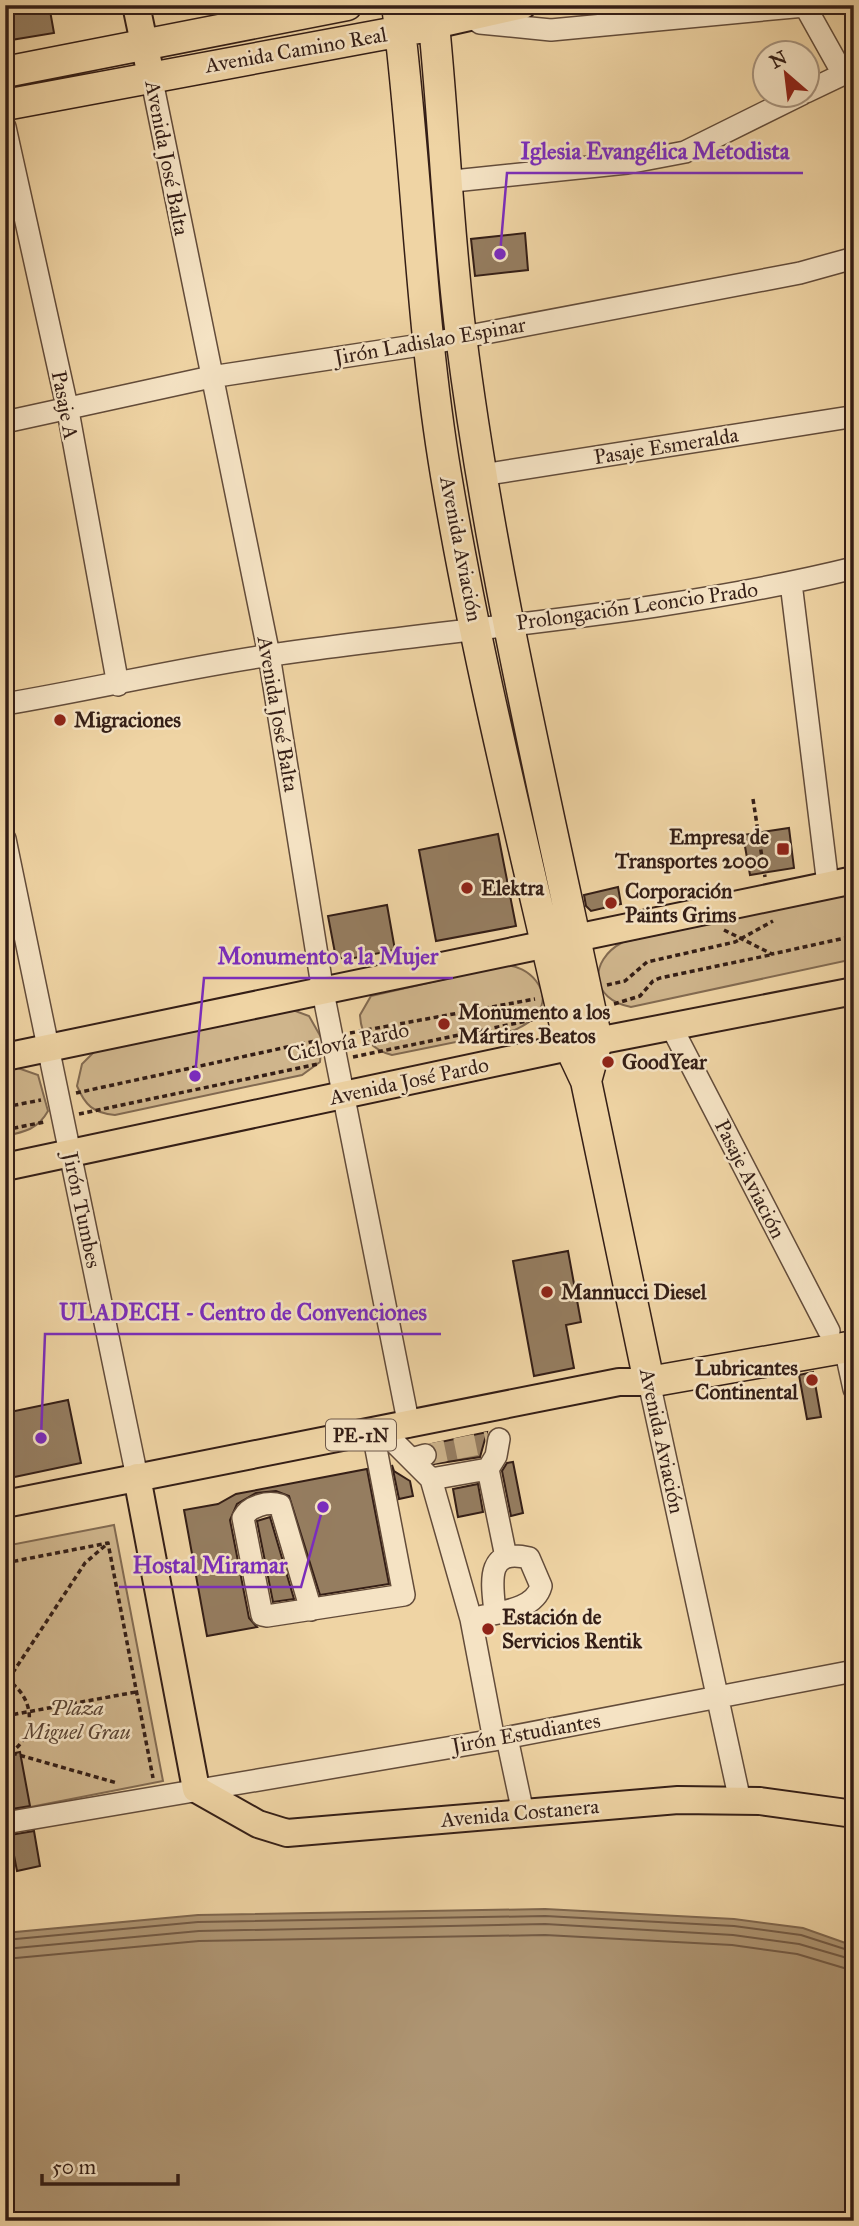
<svg xmlns="http://www.w3.org/2000/svg" width="859" height="2226" font-family="'IM FELL Great Primer',serif">
  <style>
    .green { fill: #cfb58c; stroke: #826a51; stroke-width: 2 }
    .water { fill: #af9674; stroke: #7e664e; stroke-width: 2 }
    .lines { fill: none; stroke-linecap: round; stroke-linejoin: round }
    .shore { stroke: #725a45; stroke-width: 2 }
    .building { fill: #957d60; stroke: #341e16; stroke-width: 2 }
    .minor-tunnel { stroke: #cab088; stroke-width: 21; stroke-dasharray: 21 10; stroke-linecap: butt }
    .minor-casing { stroke: #634c3a; stroke-width: 24 }
    .major-casing { stroke: #341e16; stroke-width: 30 }
    .highway-casing { stroke: #341e16; stroke-width: 33 }
    .path { stroke: #341e16; stroke-width: 3.5; stroke-dasharray: 5 3.5; stroke-linecap: butt }
    .minor { stroke: #f5e3c4; stroke-width: 21 }
    .major { stroke: #efd4a4; stroke-width: 26 }
    .highway { stroke: #efd4a4; stroke-width: 30 }
    .poi-dot { fill: #8f2418; stroke: #f5e3c4; stroke-width: 2.5 }
    .labels { text-anchor: middle; dominant-baseline: central; stroke-width: 5; stroke-linejoin: round; paint-order: stroke }
    .shield { fill: #f5e3c4; stroke: #6e594a; stroke-width: 2 }
    .shield-label { font-size: 19px; font-weight: bold; fill: #341e16 }
    .street-label { font-size: 21px; fill: #341e16; stroke: #f5e3c4 }
    .poi-label { font-size: 21px; font-weight: bold; fill: #341e16; stroke: #f5e3c4; text-anchor: start }
    .park-label { font-size: 21px; font-style: italic; fill: #5b4434; stroke: #f5e3c4 }
    .leader { fill: none; stroke: #7b2cbf; stroke-width: 2.5 }
    .callout-dot { fill: #7b2cbf; stroke: #f5e3c4; stroke-width: 2.5 }
    .callout-label { font-size: 23px; text-anchor: middle; font-weight: bold; fill: #7b2cbf; stroke: #f5e3c4; stroke-width: 5; stroke-linejoin: round; paint-order: stroke }
  </style>
  <rect width="100%" height="100%" fill="#efd4a4"/>
  <filter id="stains"><feTurbulence type="fractalNoise" baseFrequency=".00286" numOctaves="4"/><feColorMatrix values="0 0 0 0 .2 0 0 0 0 .09 0 0 0 0 .02 0 0 0 .5 -.17"/></filter>
  <radialGradient id="worn" r=".72"><stop offset=".6" stop-color="#630" stop-opacity="0"/><stop offset="1" stop-color="#630" stop-opacity=".3"/></radialGradient>
  <!-- green -->
  <path class="green" d="M854,893V959L631,1007C591,1000 587,961 623,942Z
    M506,965C528,966 553,990 538,1013C533,1021 523,1026 515,1030L392,1055C372,1050 361,1037 360,1015L371,996Z
    M290,1009L309,1016L322,1039L320,1062L302,1075L115,1115C93,1113 85,1105 77,1086L82,1064L97,1049Z
    M15,1067L38,1075L48,1111C38,1129 25,1132 5,1136V1069Z
    M114,1525L163,1781L5,1812V1546Z"/>
  <!-- water -->
  <path class="water" d="M545,1909L734,1919L803,1928L854,1946V2221H5V1933L198,1915Z"/>
  <g class="lines">
    <!-- shore -->
    <path class="shore" d="M5,1940L198,1922L545,1916L734,1926L801,1935L854,1952
      M5,1949L199,1931L545,1924L733,1935L799,1944L854,1960
      M5,1959L199,1941L545,1935L732,1945L797,1954L854,1971"/>
  </g>
  <!-- building -->
  <path class="building" d="M5,5H49L54,33L5,41Z
    M525,233L528,270L475,276L471,239Z
    M789,828L794,868L750,875L743,835Z
    M498,834L516,926L436,941L419,850Z
    M618,887L621,904L591,911L586,906L584,895Z
    M387,905L395,950L344,960L335,953L328,916Z
    M568,1251L581,1322L566,1325L574,1368L534,1376L513,1261Z
    M813,1372L821,1417L807,1419L799,1375Z
    M68,1400L81,1463L5,1479V1413Z
    M487,1432L480,1457L434,1464L438,1452L431,1444Z
    M513,1462L523,1513L511,1516L502,1471L507,1463Z
    M392,1465L394,1471L410,1481L413,1496L399,1499Z
    M367,1469L389,1584L320,1595L289,1496L276,1491L256,1493L237,1504L230,1520L249,1618L257,1627L207,1636L184,1510L218,1504L236,1494Z
    M478,1484L483,1512L458,1517L453,1489Z
    M270,1517L294,1599L273,1602L257,1521Z
    M20,1752L30,1806L6,1810L5,1755Z
    M34,1831L40,1866L17,1871L10,1835Z"/>
  <g class="lines">
    <!-- minor-tunnel -->
    <path class="minor-tunnel" d="M425,1455L489,1442"/>
    <defs>
      <path id="minor" d="M471,16L480,23L551,30L805,6L843,74
        M151,76L269,655L323,992L409,1426
        M806,92L854,69
        M5,127L68,411L118,685
        M444,182L627,163L685,152L802,94
        M5,422L211,377L427,344L800,273L854,258
        M482,475L850,417
        M791,583L828,885
        M5,704C94,689 182,668 271,655C465,627 663,615 854,568
        M5,839L137,1477
        M672,1028L829,1331
        M845,1348L854,1389
        M649,1382L740,1801
        M383,1431L411,1459L425,1455
        M411,1459L431,1479L488,1469L496,1456L499,1439
        M488,1469L506,1557
        M431,1479L471,1619L494,1740
        M311,1610L280,1505C268,1501 249,1506 243,1518L262,1615L267,1616L404,1595L373,1433
        M471,1619C494,1612 534,1612 541,1586L529,1558C485,1547 492,1583 495,1612
        M507,1738L523,1813
        M5,1823L494,1740L854,1671"/>
      <path id="major" d="M136,5L151,76
        M434,25L523,5
        M5,1057L854,880
        M5,1167L597,1041L854,991
        M137,1477L196,1789L258,1824L287,1833L678,1800L760,1801L854,1814
        M5,1504L619,1382H649"/>
      <path id="highway" d="M397,5C417,162 420,320 446,475C478,667 527,857 570,1047L586,1081L649,1382L854,1346
        M432,5C444,115 447,226 461,336C491,573 548,807 597,1041L586,1081
        M5,72L347,5
        M5,105L418,28"/>
    </defs>
    <!-- minor casing -->
    <use href="#minor" class="minor-casing"/>
    <!-- major casing -->
    <use href="#major" class="major-casing"/>
    <!-- highway casing -->
    <use href="#highway" class="highway-casing"/>
    <!-- path -->
    <path class="path" d="M753,799L765,877
      M724,930L772,954L854,936
      M607,985L625,981L647,962L735,942L773,921
      M614,1004L640,996L653,981L660,978L770,955
      M350,1033L535,999
      M353,1057L541,1018
      M76,1093L315,1041
      M5,1107L41,1100
      M79,1114L318,1064
      M5,1130L44,1122
      M5,1563L108,1543L153,1778
      M5,1679C37,1696 38,1739 5,1756
      M8,1680L85,1563L107,1544
      M5,1716L136,1692
      M12,1753L117,1783"/>
    <!-- minor -->
    <use href="#minor" class="minor"/>
    <!-- major -->
    <use href="#major" class="major"/>
    <!-- highway -->
    <use href="#highway" class="highway"/>
  </g>
  <!-- markers -->
  <g class="poi-dot">
    <circle cx="60" cy="720" r="7"/>
    <rect x="776" y="842" width="14" height="14" rx="3.5"/>
    <circle cx="467" cy="888" r="7"/>
    <circle cx="611" cy="903" r="7"/>
    <circle cx="444" cy="1024" r="7"/>
    <circle cx="608" cy="1062" r="7"/>
    <circle cx="547" cy="1292" r="7"/>
    <circle cx="812" cy="1380" r="7"/>
    <circle cx="488" cy="1629" r="7"/>
  </g>
  <g class="labels">
    <!-- shield labels -->
    <rect class="shield" x="326" y="1419.5" width="70" height="31" rx="5"/>
    <g class="shield-label">
      <text x="361" y="1435">PE-1N</text>
    </g>
    <!-- street labels -->
    <g class="street-label">
      <text transform="translate(296 50) rotate(-10)">Avenida Camino Real</text>
      <text transform="translate(167 158) rotate(79)">Avenida José Balta</text>
      <text transform="translate(430 341) rotate(-10)">Jirón Ladislao Espinar</text>
      <text transform="translate(65 405) rotate(79)">Pasaje A</text>
      <text transform="translate(666 446) rotate(-9)">Pasaje Esmeralda</text>
      <text transform="translate(461 549) rotate(79)">Avenida Aviación</text>
      <text transform="translate(637 606) rotate(-8)">Prolongación Leoncio Prado</text>
      <text transform="translate(278 714) rotate(80)">Avenida José Balta</text>
      <text transform="translate(348 1042) rotate(-12)">Ciclovía Pardo</text>
      <text transform="translate(409 1081) rotate(-12)">Avenida José Pardo</text>
      <text transform="translate(750 1179) rotate(63)">Pasaje Aviación</text>
      <text transform="translate(82 1210) rotate(78)">Jirón Tumbes</text>
      <text transform="translate(662 1441) rotate(78)">Avenida Aviación</text>
      <text transform="translate(526 1733) rotate(-10)">Jirón Estudiantes</text>
      <text transform="translate(520 1813) rotate(-5)">Avenida Costanera</text>
    </g>
    <!-- poi labels -->
    <g class="poi-label">
      <text x="74" y="720">Migraciones</text>
      <text x="769" y="837" text-anchor="end">Empresa de<tspan x="769" dy="24">Transportes 2000</tspan></text>
      <text x="481" y="888">Elektra</text>
      <text x="625" y="891">Corporación<tspan x="625" dy="24">Paints Grims</tspan></text>
      <text x="458" y="1012">Monumento a los<tspan x="458" dy="24">Mártires Beatos</tspan></text>
      <text x="622" y="1062">GoodYear</text>
      <text x="561" y="1292">Mannucci Diesel</text>
      <text x="798" y="1368" text-anchor="end">Lubricantes<tspan x="798" dy="24">Continental</tspan></text>
      <text x="502" y="1617">Estación de<tspan x="502" dy="24">Servicios Rentik</tspan></text>
    </g>
    <!-- park labels -->
    <g class="park-label">
      <text x="77" y="1708">Plaza<tspan x="77" dy="24">Miguel Grau</tspan></text>
    </g>
  </g>
  <!-- callouts -->
  <path class="leader" d="M500 254L507 173H803M195 1076L204 978H453M41 1438L45 1334H441M323 1507L301 1587H119"/>
  <g class="callout-dot">
    <circle cx="500" cy="254" r="7"/>
    <circle cx="195" cy="1076" r="7"/>
    <circle cx="41" cy="1438" r="7"/>
    <circle cx="323" cy="1507" r="7"/>
  </g>
  <g class="callout-label">
    <text x="655" y="159">Iglesia Evangélica Metodista</text>
    <text x="328" y="964">Monumento a la Mujer</text>
    <text x="243" y="1320">ULADECH - Centro de Convenciones</text>
    <text x="210" y="1573">Hostal Miramar</text>
  </g>
  <!-- margin -->
  <rect width="859" height="2226" fill="none" stroke="#efd4a4" stroke-width="28"/>
  <rect x="7" y="7" width="845" height="2212" fill="none" stroke="#341e16" stroke-width="3.5"/>
  <rect x="14" y="14" width="831" height="2198" fill="none" stroke="#341e16" stroke-width="2"/>
  <!-- north arrow -->
  <g transform="translate(786 74) rotate(332)"><circle r="33" fill="#f5e3c4" stroke="#a8947e" stroke-width="2"/>
  <path d="M0-5L12 26L0 18L-12 26Z" fill="#8f2418"/>
  <text y="-10" font-size="19" font-weight="bold" text-anchor="middle" fill="#341e16">N</text>
  </g>
  <!-- scale -->
  <path d="M42 2174v10h136v-10" fill="none" stroke="#341e16" stroke-width="3.5"/>
  <text x="52" y="2174" font-size="21" fill="#341e16" stroke="#f5e3c4" stroke-width="5" paint-order="stroke">50 m</text>
  <rect width="100%" height="100%" filter="url(#stains)"/>
  <rect width="100%" height="100%" fill="url(#worn)"/>
</svg>
